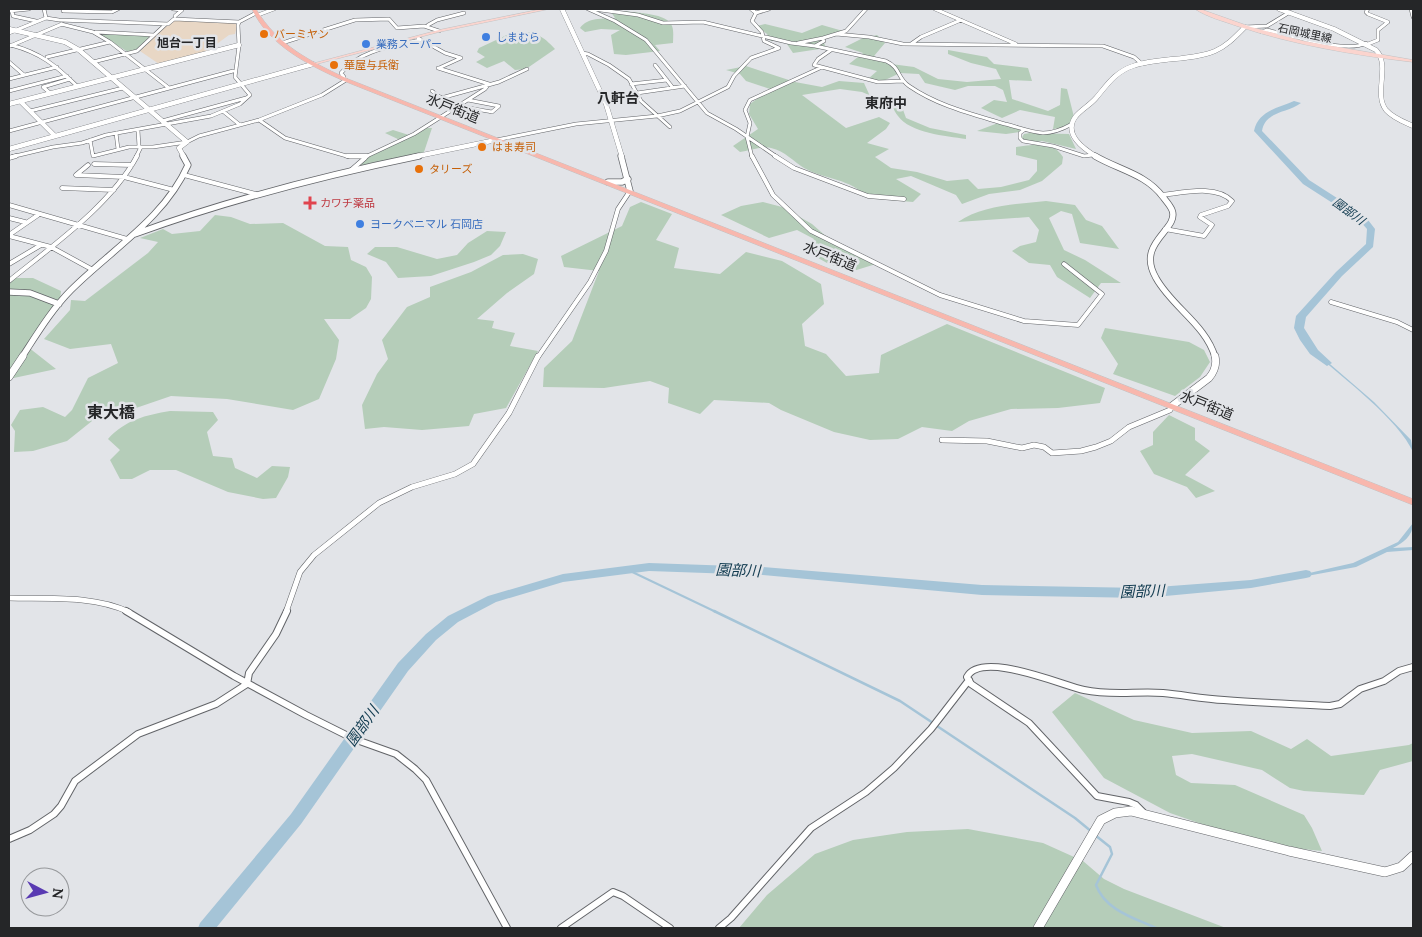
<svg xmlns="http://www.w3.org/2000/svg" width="1422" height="937" font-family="Lora,'Noto Sans JP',serif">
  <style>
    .education { fill: #e8d7c5 }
    .green { fill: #b5cdb9 }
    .water { fill: #a5c4d7 }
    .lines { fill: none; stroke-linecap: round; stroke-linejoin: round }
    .stream-far1 { stroke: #a5c4d7; stroke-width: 2 }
    .stream { stroke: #a5c4d7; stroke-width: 2.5 }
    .river { fill: #a5c4d7; fill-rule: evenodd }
    .street-far3-casing { stroke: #626468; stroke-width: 4 }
    .street-far2-casing { stroke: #626468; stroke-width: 5 }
    .street-far1-casing { stroke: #626468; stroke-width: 6 }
    .street-casing { stroke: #626468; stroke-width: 8 }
    .secondary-far3-casing { stroke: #626468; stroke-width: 5 }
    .secondary-far2-casing { stroke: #626468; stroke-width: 7 }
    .secondary-far1-casing { stroke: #626468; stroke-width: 8 }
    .secondary-casing { stroke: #626468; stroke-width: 10 }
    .primary-casing { stroke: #c2c2c3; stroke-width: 1 }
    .highway-casing { stroke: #c2c2c3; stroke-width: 1 }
    .street-far3 { stroke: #fff; stroke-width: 3 }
    .street-far2 { stroke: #fff; stroke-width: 4 }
    .street-far1 { stroke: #fff; stroke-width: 5 }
    .street { stroke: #fff; stroke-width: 6 }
    .secondary-far3 { stroke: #fff; stroke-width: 4.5 }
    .secondary-far2 { stroke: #fff; stroke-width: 5.5 }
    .secondary-far1 { stroke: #fff; stroke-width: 7 }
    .secondary { stroke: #fff; stroke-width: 9 }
    .primary { fill: #fbd4ce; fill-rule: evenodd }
    .highway { fill: #f8b7ad; fill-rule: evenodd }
    .food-dot { fill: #e8710a; stroke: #e2e4e8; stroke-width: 2 }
    .shop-dot { fill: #3f7fe0; stroke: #e2e4e8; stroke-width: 2 }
    .health-dot { fill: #e0444e; stroke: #e2e4e8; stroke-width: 2 }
    .labels { text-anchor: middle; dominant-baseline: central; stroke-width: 5; stroke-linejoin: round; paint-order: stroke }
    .far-street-label { font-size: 11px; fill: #252628; stroke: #e2e4e8 }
    .far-food-label { font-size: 11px; fill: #c56008; stroke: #e2e4e8; text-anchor: start }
    .far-shop-label { font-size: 11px; fill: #366cbe; stroke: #e2e4e8; text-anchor: start }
    .far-health-label { font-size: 11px; fill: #be3a42; stroke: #e2e4e8; text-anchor: start }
    .far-neighbourhood-label { font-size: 12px; font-weight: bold; fill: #252628; stroke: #e2e4e8 }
    .far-water-label { font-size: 12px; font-style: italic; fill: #113b50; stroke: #e2e4e8 }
    .far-quarter-label { font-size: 14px; font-weight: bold; fill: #252628; stroke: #e2e4e8 }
    .street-label { font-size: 14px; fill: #252628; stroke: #e2e4e8 }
    .water-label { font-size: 15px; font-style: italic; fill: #113b50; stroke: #e2e4e8 }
    .quarter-label { font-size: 16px; font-weight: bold; fill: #252628; stroke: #e2e4e8 }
  </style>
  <rect width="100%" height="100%" fill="#e2e4e8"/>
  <!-- education -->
  <path class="education" d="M175,20L238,22L235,34L229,35L214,46L218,49L159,64L140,51L167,24Z"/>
  <!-- green -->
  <path class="green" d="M624,11C636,13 668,13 672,26C674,31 673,38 673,43L655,45L660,51L626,55L614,54L611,35L620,30L601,29L585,32L580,28C588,17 602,19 615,18L611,12Z
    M765,24L802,33L822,25L843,31L823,40L826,48L793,53L785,41H771L767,34L757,26Z
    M513,32C534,31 541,34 555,49L526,69L515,70L504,61L487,68L476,62L485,57L477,52L479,48Z
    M99,34L150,36L137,50L128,52Z
    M877,35L885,43L874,56L891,64L914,67L938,79L967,82L1001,79L996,69L971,63L948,54V50L987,57L994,64L1028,68L1032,81L1009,80L1012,99L1048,111L1060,105L1061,88L1067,89L1075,121L1069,127L1053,129L1055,117L1020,110L1002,118L981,108L994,100L1007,102L1003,90L995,86H968L955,90L925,83L919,74L900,73L881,82L868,79L877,71L849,64L863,53L845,47L863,38Z
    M746,66L795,82L822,87L839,81L864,83L869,94L892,101L902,107L906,118L930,128L966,135V139C946,136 910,133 898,116C895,113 894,109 892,105L862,92L840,89L802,95L846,128L879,117L890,123L886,129L867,143L889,149L875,157L891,168L917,172L947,181L968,179L978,189L1001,187L1029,180L1037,171V160L1016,155V147C1032,145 1053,140 1063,157L1062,164L1042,181L1020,190L989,194L962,204L956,195L911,176L896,179L921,194L913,202L867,198C851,178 825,180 804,168C794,162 785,151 771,148C762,146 749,151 740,152L733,146L758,129L749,114L750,104L770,89L746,81L740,74L726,70Z
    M998,123L1020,129V132L1006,134L977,131Z
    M427,128H432L424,152L422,153L363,166L359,165L370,155L402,141L385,133L393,130L412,136Z
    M1030,133L1069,134L1076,149L1042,141L1031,143L1021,139L1024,134Z
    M1046,201L1075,205L1086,220L1102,226L1119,249L1080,243L1072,214L1061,211L1049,218L1064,250L1085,260L1121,283H1101L1090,298L1057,277L1050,265L1029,263L1012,251L1020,246L1036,242L1039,230L1029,217L958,222C982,205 1017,204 1046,201Z
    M641,202L672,214L656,240L679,248L674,268L720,274L746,252L782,261L821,284L824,304L802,324L805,346L826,354L846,376L879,373L881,355L947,324L1105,388L1100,403L1058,408L1011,409L969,421L952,431L922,427L898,439L870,440L834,432L781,410L769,403L714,400L700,414L668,403L669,388L650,381L604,388L543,387L544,368L572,341L599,271L564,267L561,256L622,226L630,207Z
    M763,202L782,207L812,224L837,246L876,264L850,272L827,263L804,250L814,239L797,230L769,238L721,215L741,206Z
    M215,215L231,217L250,224L283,223L325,246L348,247L351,260L366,267L372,277L371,299L366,308L350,319H324L339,340L336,359L319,399L293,410L227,399L171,396L136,408L102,413L67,441L33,451L14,452L15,431L11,425L20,410L43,407L65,417L72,410L88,378L118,363L111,344L70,349L44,339L70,310L71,300L85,301L148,253L158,242L140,238L163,229L172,234L200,231Z
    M487,231L506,232L500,246L491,255L474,262L431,276L398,278L386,262L367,254L375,247H397L437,259L457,255L468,243Z
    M523,254L538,259L534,274L507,293L477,319L494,321L492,328L515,333L510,346L538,351L506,408L474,414L469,426L422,430L384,427L365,429L362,405L377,374L388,359L382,340L407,307L430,297V287L471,272L503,255Z
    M9,278H33L61,291L59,309L28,347L56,369L9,379Z
    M1105,328L1189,342L1204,350L1210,362L1200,377L1175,396L1113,374L1118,364L1101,338Z
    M170,411L213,412L218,420L207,432L213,456L232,458L235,468L257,478L272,466L290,467L288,477L276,498L263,499L228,492L176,470H150L132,479H120L110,460L120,450L108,439C125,420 146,415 170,411Z
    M1169,415L1195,428V440L1210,451L1185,475L1215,491L1196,498L1187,487L1154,474L1140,451L1153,445V432Z
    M1075,693L1134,720L1192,733L1251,731L1291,749L1307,739L1331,756L1409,745L1413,743V761L1380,770L1364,795L1304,791L1290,788L1262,770L1192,754L1172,756L1176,775L1191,783L1235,785L1304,815L1312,828L1322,851L1273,846L1236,836L1170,813L1104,778L1052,712Z
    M968,829L1043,843L1083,861L1104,879L1124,889L1226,928H739L767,895L815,854L853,840L907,832Z"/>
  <!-- water -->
  <path class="water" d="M1316,352L1374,402L1411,440L1413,452C1399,420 1343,378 1316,354Z
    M1413,523C1413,536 1403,543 1393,548L1413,547V550L1387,552L1356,567L1252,586L1353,563L1398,542Z"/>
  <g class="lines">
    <!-- stream-far1 -->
    <path class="stream-far1" d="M626,569L716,612"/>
    <!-- stream -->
    <path class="stream" d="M714,611L900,701L933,723
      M937,726L1075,818L1092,832
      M1095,835L1110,847L1112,854L1096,885C1105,910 1134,918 1156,928"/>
    <!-- river -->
    <path class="river" d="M1294,101L1301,103C1288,113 1265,111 1262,131L1309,180L1365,216L1375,229L1373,247L1342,276L1306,317L1304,328L1318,350L1332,363L1327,366L1310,354L1300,340L1294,328L1296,316L1336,272L1366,244L1367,229L1359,220L1303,184L1254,131C1258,111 1278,108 1294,101Z
      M649,563L763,567L982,585L1144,588L1251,580L1306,570L1310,571L1312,574L1310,577L1306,578L1251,588L1144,598L982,595L763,575L649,571L563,582L496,602L458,622L436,640L408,671L301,824L216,928H198L200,923L291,814L398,663L426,634L448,616L488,596L563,574Z"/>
    <defs>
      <path id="street-far3" d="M44,9L46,18L59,20L168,24L174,19L239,22
        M65,9L63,11L112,12L118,9
        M173,9L182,10L175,16
        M588,9L615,21L646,40L707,113L736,129L777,157
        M593,9L638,15L663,23L703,22L791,43L815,46L824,41L823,38L846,31L866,9
        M935,9L1016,44
        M1368,9L1366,12L1368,14L1388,22L1378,30V40L1368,44
        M1411,9L1413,17
        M9,11L29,9
        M12,11L13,16L36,21
        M756,13L769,9
        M258,15L274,9
        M61,24L93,32L110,42L169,88
        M428,25L437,20L464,13
        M1245,27L1267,26L1290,12
        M96,32L154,35
        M1262,32L1267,30C1290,35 1347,54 1366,43
        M9,33L46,18
        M836,34L869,37L903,44L1103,46L1134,57L1142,64
        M418,38L445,53L461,58L439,68
        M282,43L355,20L389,19L397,28L424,26L439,31
        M798,43L823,38
        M911,44L921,37L961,20
        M11,45C41,53 55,65 77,86
        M10,46L62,24
        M815,46L886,61C901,68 897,78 909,86C938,106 972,114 1005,124C1018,127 1030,132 1043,133C1053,133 1063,129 1072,124
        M831,50L818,59L814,65L878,82L903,81
        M582,53L588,54L609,65L629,79L641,101L670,127
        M47,57L110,42
        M9,62L24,75
        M93,62L137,51L166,24
        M655,65L673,88
        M342,78L344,77L341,73C359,50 394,46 420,40
        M9,79L57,67
        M631,84L667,80
        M9,91L67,76
        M432,91C449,106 470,108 492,112L499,106L468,100
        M50,93L43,87L70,79
        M637,93L685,86
        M441,98L499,82L527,69
        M30,111L123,88
        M224,112L240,125
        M259,120L285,138L350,157H365L414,134L485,89L489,84L438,68
        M162,121L246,98
        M138,130L139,147
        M1024,130L1020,133V138L1023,141L1053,146L1084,156L1093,155
        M9,131L233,71
        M116,133L118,149
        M90,140L93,156L129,147H153L187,142L199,136L259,120L322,95L346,80
        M496,140L576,124L657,116L680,111L728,87L734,76L751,58L779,48L764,41L762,32L752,21L756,13L751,9
        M11,157L53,147L82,143L106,135L211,116L240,104L250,95L235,77L239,46L238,25L239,22L256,13
        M136,157L141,147
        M752,157L747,137L750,123L745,110L750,100L820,68"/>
      <path id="street-far2" d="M347,156H367
        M752,156L773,195L811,231L940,295L1024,321L1078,325L1102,294L1064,264
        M775,156L794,168L868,196L904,199
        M9,158L16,156
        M94,164L132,165
        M88,165L76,175L124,177L174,190
        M350,171L365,158
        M184,175L256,194
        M62,188L114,190
        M1161,195C1182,193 1216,184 1232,201L1228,206L1201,215L1200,217L1212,225L1204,236L1165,229
        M9,205L127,239
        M9,218L25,222
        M9,235L38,215
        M9,236L51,247L93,270
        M9,264L41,245
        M9,281C52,246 111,205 137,156
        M1331,302L1397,322L1413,330
        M538,357L590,282L606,251L618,209L630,191"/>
      <path id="street-far1" d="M942,440L987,441L1022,448L1034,445L1044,447L1052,453L1081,451L1096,447L1111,441L1129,427L1170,410L1172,406
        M9,598C47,599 93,595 129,612
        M286,612L300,572L314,555L379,503L412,487L455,474L473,464L509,413L538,356"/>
      <path id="street" d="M126,611L234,676L306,715L354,739L396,754L415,769L426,780L507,928
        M1143,812L1136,805L1129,802L1097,796L1029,723L971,684L967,677C981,650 1061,685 1084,690C1111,696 1137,691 1163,693C1184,695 1204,699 1224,700C1259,703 1295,704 1330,706L1340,704L1360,689L1384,681L1399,671L1413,667
        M9,839L30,830L54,814L61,806L75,781L138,734L216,704L247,684L249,673L276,634L287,611
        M561,928L613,892L623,896L670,928
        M719,928L731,918L811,828L866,792L894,768L931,729L969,680"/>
      <path id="secondary-far3" d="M562,9L606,104L622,157
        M1279,9L1334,29L1376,50C1391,66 1373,93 1386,110C1393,118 1404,122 1413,126
        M9,29L65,42L79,50L187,142L179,148L184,157
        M20,101L55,136
        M9,104L239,45
        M9,149L313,64
        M413,157L496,140
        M1097,157C1084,149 1062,134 1076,116C1082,109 1090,105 1096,98C1107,85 1115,72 1133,66C1159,57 1191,61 1215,51C1227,46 1236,36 1245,27"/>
      <path id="secondary-far2" d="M621,156L630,191
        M1095,156C1119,170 1146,174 1163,197C1166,201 1170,205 1172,210C1180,230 1135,242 1156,278C1172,307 1206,325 1215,357
        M608,182H622L628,179
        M135,234C228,200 322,176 419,156
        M9,292L30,293L59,304
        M22,357C37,334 52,309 71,290C112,249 164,219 188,165L183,156"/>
      <path id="secondary-far1" d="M9,377L23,356
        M1172,406L1209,378C1214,372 1217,364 1215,356"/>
      <path id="secondary" d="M1038,928L1101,820L1115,813L1131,811L1289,851L1385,872L1401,867L1413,856"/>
      <path id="primary" d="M542,9H549L439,32L313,65L311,64L439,30Z
        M1195,9H1200L1251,27L1303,41L1413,60V62C1354,55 1294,45 1237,26C1223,21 1207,17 1195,9Z"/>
      <path id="highway" d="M252,9H256C277,45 311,62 348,79L1413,499V505L344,81C309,65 269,46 252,9Z"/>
    </defs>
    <!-- street-far3 casing -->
    <use href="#street-far3" class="street-far3-casing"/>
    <!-- street-far2 casing -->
    <use href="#street-far2" class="street-far2-casing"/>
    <!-- street-far1 casing -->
    <use href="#street-far1" class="street-far1-casing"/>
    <!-- street casing -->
    <use href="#street" class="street-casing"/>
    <!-- secondary-far3 casing -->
    <use href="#secondary-far3" class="secondary-far3-casing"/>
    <!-- secondary-far2 casing -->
    <use href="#secondary-far2" class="secondary-far2-casing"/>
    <!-- secondary-far1 casing -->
    <use href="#secondary-far1" class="secondary-far1-casing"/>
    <!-- secondary casing -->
    <use href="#secondary" class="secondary-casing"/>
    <!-- primary casing -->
    <use href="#primary" class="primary-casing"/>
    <!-- highway casing -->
    <use href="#highway" class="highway-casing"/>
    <!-- street-far3 -->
    <use href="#street-far3" class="street-far3"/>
    <!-- street-far2 -->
    <use href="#street-far2" class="street-far2"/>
    <!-- street-far1 -->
    <use href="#street-far1" class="street-far1"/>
    <!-- street -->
    <use href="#street" class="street"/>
    <!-- secondary-far3 -->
    <use href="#secondary-far3" class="secondary-far3"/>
    <!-- secondary-far2 -->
    <use href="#secondary-far2" class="secondary-far2"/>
    <!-- secondary-far1 -->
    <use href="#secondary-far1" class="secondary-far1"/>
    <!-- secondary -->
    <use href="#secondary" class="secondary"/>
    <!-- primary -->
    <use href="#primary" class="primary"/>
    <!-- highway -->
    <use href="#highway" class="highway"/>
  </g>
  <!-- markers -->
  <g class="food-dot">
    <circle cx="264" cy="34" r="5"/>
    <circle cx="334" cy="65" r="5"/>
    <circle cx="482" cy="147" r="5"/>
    <circle cx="419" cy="169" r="5"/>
  </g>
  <g class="shop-dot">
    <circle cx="486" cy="37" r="5"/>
    <circle cx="366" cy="44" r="5"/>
    <circle cx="360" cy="224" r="5"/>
  </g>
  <path class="health-dot" d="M307.5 195.5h5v5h5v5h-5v5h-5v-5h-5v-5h5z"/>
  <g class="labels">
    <!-- far-street labels -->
    <g class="far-street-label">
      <text transform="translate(1305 33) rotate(12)">石岡城里線</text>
    </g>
    <!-- far-food labels -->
    <g class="far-food-label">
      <text x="274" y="34">バーミヤン</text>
      <text x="344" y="65">華屋与兵衛</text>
      <text x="492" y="147">はま寿司</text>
      <text x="429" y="169">タリーズ</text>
    </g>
    <!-- far-shop labels -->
    <g class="far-shop-label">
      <text x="496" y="37">しまむら</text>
      <text x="376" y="44">業務スーパー</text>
      <text x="370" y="224">ヨークベニマル 石岡店</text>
    </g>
    <!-- far-health labels -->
    <g class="far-health-label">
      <text x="320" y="203">カワチ薬品</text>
    </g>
    <!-- far-neighbourhood labels -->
    <g class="far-neighbourhood-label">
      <text x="187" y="42">旭台一丁目</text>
    </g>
    <!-- far-water labels -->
    <g class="far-water-label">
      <text transform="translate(1349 211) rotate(36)">園部川</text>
    </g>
    <!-- far-quarter labels -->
    <g class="far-quarter-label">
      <text x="618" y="98">八軒台</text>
      <text x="886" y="103">東府中</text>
    </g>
    <!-- street labels -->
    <g class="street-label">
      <text transform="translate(453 108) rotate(22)">水戸街道</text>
      <text transform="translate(830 256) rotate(22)">水戸街道</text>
      <text transform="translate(1207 405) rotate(22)">水戸街道</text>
    </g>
    <!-- water labels -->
    <g class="water-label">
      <text transform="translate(738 570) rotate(2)">園部川</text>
      <text transform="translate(1142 591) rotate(-2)">園部川</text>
      <text transform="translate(362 726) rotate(-55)">園部川</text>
    </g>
    <!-- quarter labels -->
    <g class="quarter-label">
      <text x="111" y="412">東大橋</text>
    </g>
  </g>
  <!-- border -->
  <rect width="1422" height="937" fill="none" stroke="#252628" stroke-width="20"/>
  <!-- north arrow -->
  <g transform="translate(45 892) rotate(96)"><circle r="24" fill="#e2e4e8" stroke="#96989b"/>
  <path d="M0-4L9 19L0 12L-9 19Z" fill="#593ab2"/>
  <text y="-8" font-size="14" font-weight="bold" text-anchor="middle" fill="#252628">N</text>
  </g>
</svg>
